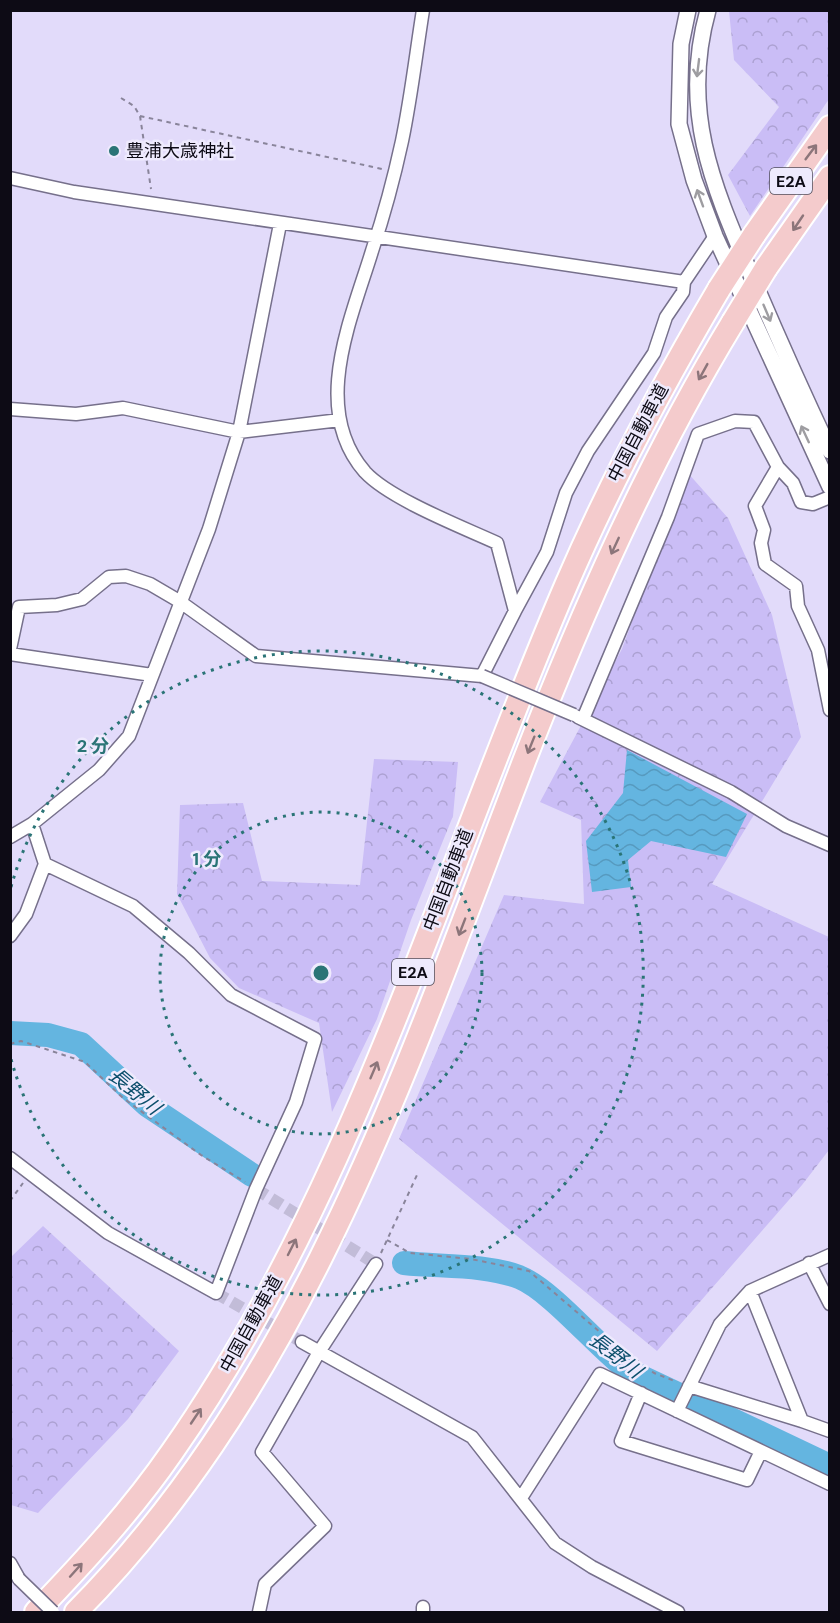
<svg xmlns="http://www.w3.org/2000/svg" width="840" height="1623" font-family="'DM Sans','Noto Sans JP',sans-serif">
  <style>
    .forest { fill: url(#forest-crowns) }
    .water { fill: url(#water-waves) }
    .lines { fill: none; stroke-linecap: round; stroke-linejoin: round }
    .river { stroke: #64b5e0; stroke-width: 24 }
    .minor-tunnel { stroke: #c2bcd8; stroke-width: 12; stroke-dasharray: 12 6; stroke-linecap: butt }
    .minor-casing { stroke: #76708b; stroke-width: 15 }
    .tertiary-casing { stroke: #76708b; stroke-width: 18 }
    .motorway-casing { stroke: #fff; stroke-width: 26 }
    .path { stroke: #89849a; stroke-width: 2; stroke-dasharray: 4.5 4.5; stroke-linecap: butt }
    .minor { stroke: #fff; stroke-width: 12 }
    .tertiary { stroke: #fff; stroke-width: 15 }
    .motorway { stroke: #f4cbcc; stroke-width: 22 }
    .minor-bridge-casing { stroke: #76708b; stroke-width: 15; stroke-linecap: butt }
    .motorway-bridge-casing { stroke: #fff; stroke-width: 26; stroke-linecap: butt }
    .minor-bridge { stroke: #fff; stroke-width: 12 }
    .motorway-bridge { stroke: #f4cbcc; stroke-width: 22 }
    .oneway { stroke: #9e9da1 }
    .oneway2 { stroke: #8c757a }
    .ring { fill: none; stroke: #2a7476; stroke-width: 3; stroke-dasharray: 3 6 }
    .poi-dot { fill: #2a7476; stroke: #eeeafd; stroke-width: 2 }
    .labels { text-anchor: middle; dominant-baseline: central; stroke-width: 5; stroke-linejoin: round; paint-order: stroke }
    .shield { fill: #eeeafd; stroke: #504e5b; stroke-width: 1.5 }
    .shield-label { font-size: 16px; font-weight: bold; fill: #0d0b15 }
    .poi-label { font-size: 18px; fill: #0d0b15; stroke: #eeeafd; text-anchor: start }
    .street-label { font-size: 18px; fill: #0d0b15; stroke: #eeeafd }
    .water-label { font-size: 20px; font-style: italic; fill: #0c4f6c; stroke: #eeeafd }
    .centre { fill: #2a7476; stroke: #eeeafd; stroke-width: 3 }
    .ring-label { font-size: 18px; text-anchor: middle; font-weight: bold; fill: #2a7476; stroke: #eeeafd; stroke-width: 5; stroke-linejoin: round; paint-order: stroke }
  </style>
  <defs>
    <pattern id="forest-crowns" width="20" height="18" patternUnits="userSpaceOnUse" patternTransform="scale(1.5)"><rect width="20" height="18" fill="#cabdf6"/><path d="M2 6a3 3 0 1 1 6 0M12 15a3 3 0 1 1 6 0" fill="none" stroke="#aca1d2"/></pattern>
    <pattern id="water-waves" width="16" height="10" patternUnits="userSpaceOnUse" patternTransform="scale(1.5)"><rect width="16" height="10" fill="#64b5e0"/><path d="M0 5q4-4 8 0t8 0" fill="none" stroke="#569abf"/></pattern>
  </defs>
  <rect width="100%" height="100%" fill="#e2dbfa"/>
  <!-- forest -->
  <path class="forest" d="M729,11H829V99L750,216L728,175L779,107L734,60Z
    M687,472L728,518L772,615L801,737L712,884L829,937V1150L802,1185L657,1351L399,1139L504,895L584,904L581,820L540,802L622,649Z
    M374,759L458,762L453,816L411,920L377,1019L332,1112L319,1023L239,988L210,958L177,894L180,805L243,803L262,881L360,885Z
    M43,1226L179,1351L128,1419L38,1513L11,1505L10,1258Z"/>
  <!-- water -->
  <path class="water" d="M627,750L747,814L726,857L651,841L628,860L631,887L592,892L586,841L623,793Z"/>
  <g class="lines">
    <!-- river -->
    <path class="river" d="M10,1033L48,1035L81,1044L147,1105L252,1175
      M404,1263C441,1267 484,1264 519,1277C553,1291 598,1348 631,1372L830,1466"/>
    <!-- minor-tunnel -->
    <path class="minor-tunnel" d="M256,1189L376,1264
      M216,1293L302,1342"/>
    <defs>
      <path id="minor" d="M10,178L74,192L684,282L715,236
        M10,409L76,414L123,408L239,432L340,420
        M778,467L755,506L764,530L761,543L765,564L796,586L798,606L818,650L830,710
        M515,611L547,552L566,493L588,451L654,353L666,317L683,292L684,282
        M10,649L19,607L57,605L82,599L109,577L126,576L150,584L179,601L256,656L482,676L515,611L497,543C462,527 390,499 365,472C310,409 351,320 372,251C384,215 394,178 402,141C411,98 416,54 423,10
        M10,654L152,675
        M578,717L731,792L786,826L830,845
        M583,719L668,517L698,434L735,421L754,422L778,467L793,483L801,502L813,504L830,497
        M32,824L45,864
        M10,837L32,824L99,770L129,736L209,529L239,432L280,224
        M10,936L26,914L45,864L133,906L189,953L231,995L315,1039L296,1102L256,1189L216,1293L108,1233L10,1158
        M809,1263L830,1304
        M750,1291L802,1421L830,1431
        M302,1342L472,1437L555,1543L592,1567L678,1612
        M689,1386L802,1421
        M641,1393L621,1441L747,1480L761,1451
        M677,1411L720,1324L750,1291L830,1255
        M521,1498L600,1374L830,1484
        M10,1563L19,1579
        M259,1612L265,1584L325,1526L262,1452L319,1352L376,1264
        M423,1612V1607"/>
      <path id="tertiary" d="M688,10L681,44L679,124L694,180L715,236L830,487
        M708,10C679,114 715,190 755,284C779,340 804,396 830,451"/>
      <path id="motorway" d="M754,235L830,127
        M766,268L830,177
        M36,1612C84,1562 132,1510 172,1452C356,1189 441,874 567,583C611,481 663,384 719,289
        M76,1612C305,1381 409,1061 523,764C582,612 648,462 733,322"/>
    </defs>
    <!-- minor casing -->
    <use href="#minor" class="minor-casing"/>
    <!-- tertiary casing -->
    <use href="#tertiary" class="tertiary-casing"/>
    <!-- motorway casing -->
    <use href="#motorway" class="motorway-casing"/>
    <!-- path -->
    <path class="path" d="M121,98L134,106L140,116L151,189
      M140,116L382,169
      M10,1044L21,1041L85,1062L123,1098L201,1155L245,1182
      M10,1201L23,1183
      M387,1240L410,1253L471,1259L529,1271L608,1339L654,1373L677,1382
      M381,1253L417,1175"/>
    <!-- minor -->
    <use href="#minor" class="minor"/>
    <!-- tertiary -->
    <use href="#tertiary" class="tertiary"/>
    <!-- motorway -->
    <use href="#motorway" class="motorway"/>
    <defs>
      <path id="minor-bridge" d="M482,676L574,715
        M19,1579L53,1612"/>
      <path id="motorway-bridge" d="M719,289L754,235
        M733,322L766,268"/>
    </defs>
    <!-- minor-bridge casing -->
    <use href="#minor-bridge" class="minor-bridge-casing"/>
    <!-- motorway-bridge casing -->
    <use href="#motorway-bridge" class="motorway-bridge-casing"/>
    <!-- minor-bridge -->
    <use href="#minor-bridge" class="minor-bridge"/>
    <!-- motorway-bridge -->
    <use href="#motorway-bridge" class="motorway-bridge"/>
  </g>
  <!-- one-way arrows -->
  <defs><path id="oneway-shaft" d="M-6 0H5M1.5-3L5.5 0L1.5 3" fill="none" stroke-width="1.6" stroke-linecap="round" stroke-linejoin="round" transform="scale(1.5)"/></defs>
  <g class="oneway">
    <use href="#oneway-shaft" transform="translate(698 68) rotate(97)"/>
    <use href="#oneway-shaft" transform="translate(700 198) rotate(-110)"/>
    <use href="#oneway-shaft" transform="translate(767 313) rotate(67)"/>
    <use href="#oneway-shaft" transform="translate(805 434) rotate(-115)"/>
  </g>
  <g class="oneway2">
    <use href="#oneway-shaft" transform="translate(811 152) rotate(-53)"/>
    <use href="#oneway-shaft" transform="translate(798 223) rotate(124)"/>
    <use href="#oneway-shaft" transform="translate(703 372) rotate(119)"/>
    <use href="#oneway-shaft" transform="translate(615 546) rotate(115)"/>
    <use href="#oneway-shaft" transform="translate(531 745) rotate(112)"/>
    <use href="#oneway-shaft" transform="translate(462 927) rotate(111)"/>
    <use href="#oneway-shaft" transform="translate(374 1070) rotate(-67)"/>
    <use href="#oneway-shaft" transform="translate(292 1247) rotate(-63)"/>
    <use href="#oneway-shaft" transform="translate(196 1416) rotate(-56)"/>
    <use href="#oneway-shaft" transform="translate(76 1570) rotate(-48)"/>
  </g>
  <!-- distance rings -->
  <g class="ring">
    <circle cx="321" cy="973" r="161"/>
    <path d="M11 887A322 322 0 1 1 11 1059"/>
  </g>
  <!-- markers -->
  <circle class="poi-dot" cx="114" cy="151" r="6"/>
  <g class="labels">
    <!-- shield labels -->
    <g class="shield">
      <rect x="770" y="168" width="42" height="26" rx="4.5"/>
      <rect x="392" y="959" width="42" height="26" rx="4.5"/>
    </g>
    <g class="shield-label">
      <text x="791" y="181">E2A</text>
      <text x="413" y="972">E2A</text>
    </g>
    <!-- poi labels -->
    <g class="poi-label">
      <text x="126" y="151">豊浦大歳神社</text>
    </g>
    <!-- street labels -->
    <g class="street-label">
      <text transform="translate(638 433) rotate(-62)">中国自動車道</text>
      <text transform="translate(448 880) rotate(-69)">中国自動車道</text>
      <text transform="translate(251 1324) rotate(-61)">中国自動車道</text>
    </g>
    <!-- water labels -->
    <g class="water-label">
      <text transform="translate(135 1091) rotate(40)">長野川</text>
      <text transform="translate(616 1355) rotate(38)">長野川</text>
    </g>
  </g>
  <circle cx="321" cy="973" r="9" class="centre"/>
  <g class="ring-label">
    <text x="93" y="752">2 分</text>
    <text x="207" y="865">1 分</text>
  </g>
  <!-- border -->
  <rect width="840" height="1623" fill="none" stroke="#0d0b15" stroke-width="24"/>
</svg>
